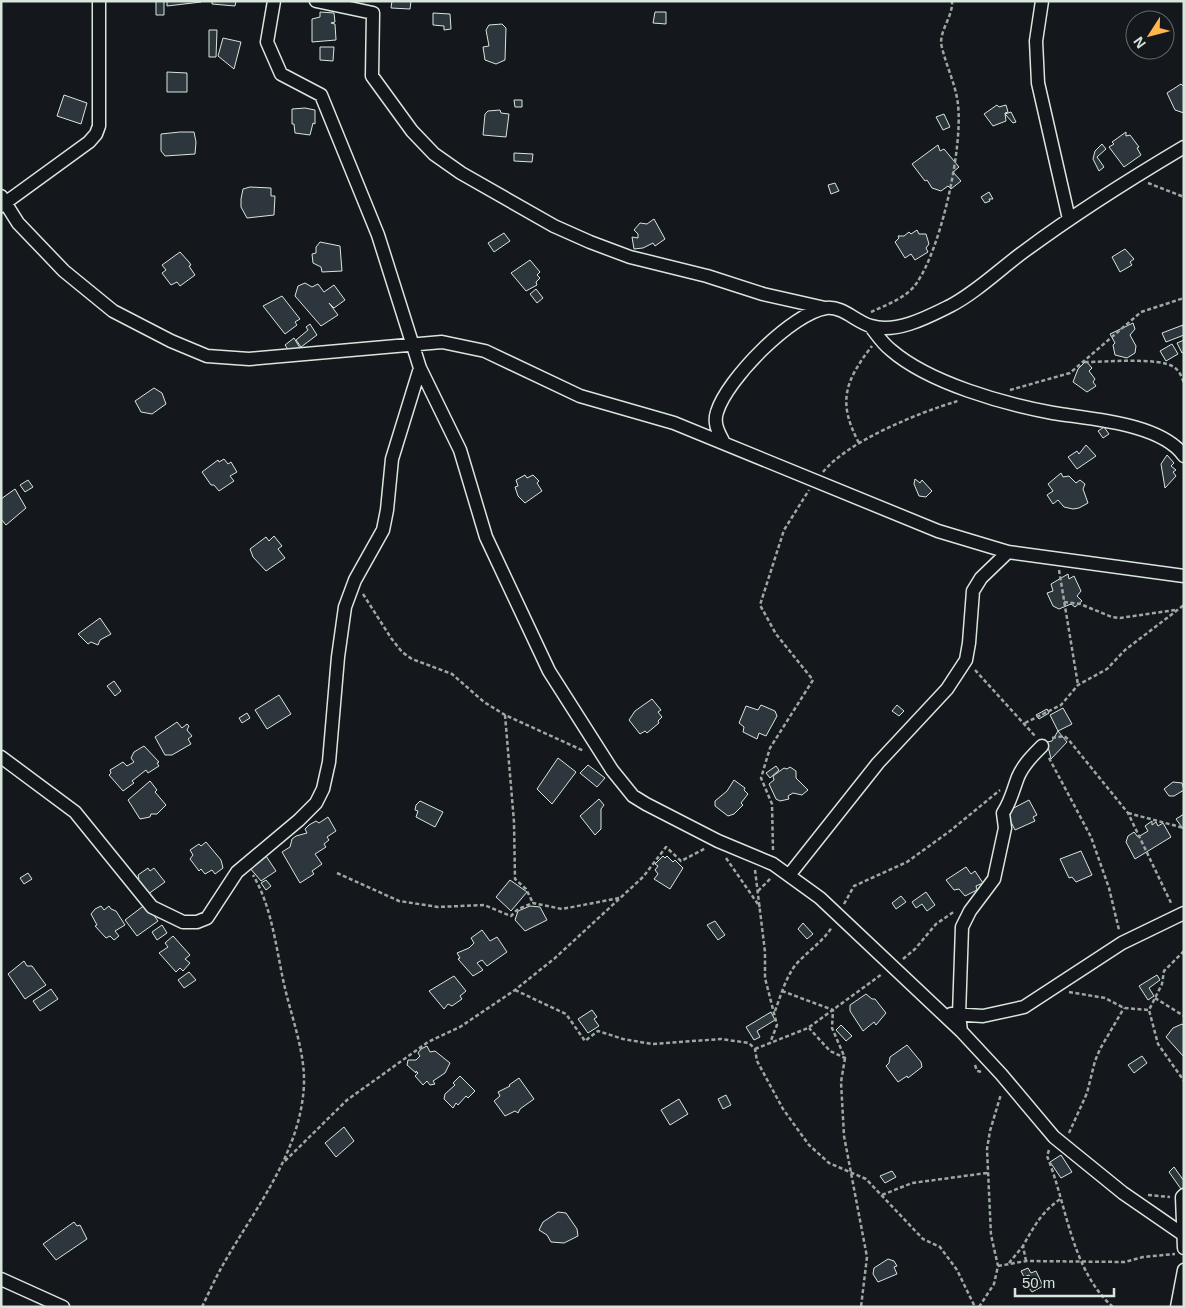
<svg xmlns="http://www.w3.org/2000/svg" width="1185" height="1308" font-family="Arial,sans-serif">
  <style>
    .building { fill: #2c363c; stroke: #d8e6dc }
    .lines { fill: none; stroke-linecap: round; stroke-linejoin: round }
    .street-casing { stroke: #d8e6dc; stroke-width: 15 }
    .path { stroke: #9da8a2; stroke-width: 2.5; stroke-dasharray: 4 2.5; stroke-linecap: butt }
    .street { stroke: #14181c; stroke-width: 12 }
  </style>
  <rect width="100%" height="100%" fill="#14181c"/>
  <!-- building -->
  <path class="building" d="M156,1H164V15H156Z
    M167,1H201V2L167,6Z
    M212,1H236L235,6L212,4Z
    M392,1H411L410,9L391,8Z
    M320,12L334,13L335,22L331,23L335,24L336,40L312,42V19L320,17Z
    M655,12H666V24L653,23Z
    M433,13L450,14L451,29L444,30V26L433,25Z
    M502,24L506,28L505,60L496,64L485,60L483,47L489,46L486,30L489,25Z
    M209,30H217L216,57H209Z
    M223,38L241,42L234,69L218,56Z
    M320,47H334L333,61L320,60Z
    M167,72L187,73V92H167Z
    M1181,84L1184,87V113L1175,110L1167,93Z
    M64,95L87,103L81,124L57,116Z
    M514,100H522V107H515Z
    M997,105L999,107L1006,105L1008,112L1005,113L1006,121L993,126L984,114Z
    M305,108L315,110V124L313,123L310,135L295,133L294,124H292V109Z
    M500,110L501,113L509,114L506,137L483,135L485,114L488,111Z
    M1011,112L1016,122L1013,123L1005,114Z
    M944,114L950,127L943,130L936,117Z
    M180,132H194L196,142L195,154L165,156L161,151V134Z
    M1126,132V136L1130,135L1139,147L1137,148L1141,155L1124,167L1109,147L1114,144L1112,142Z
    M1102,144L1106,149L1097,157L1104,167L1099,171L1093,159L1095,151Z
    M938,145L940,151L944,149L959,167L953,172L961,181L951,189L948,186L941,191L932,188L927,180L925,181L912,164Z
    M514,153L533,154L532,162L514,161Z
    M835,183L839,191L831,194L828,185Z
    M250,187L271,188V196H275L274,215L247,218L241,207V199L243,189Z
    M989,192L993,199H989L990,201L985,203L981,197Z
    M654,219L665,239L655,246L653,243L643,248L634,249L632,237L638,238V234L634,230L640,223L647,224Z
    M917,230L919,234H926L929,244L926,248L928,252L915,260L911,254L905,258L895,242L899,238L898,236H904L909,232L911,234Z
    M504,233L510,241L494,252L488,243Z
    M320,242L340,246L342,271L322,272L321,267L313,263L312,254L316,253V247Z
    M1125,249L1134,259L1130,262L1132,265L1120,272L1112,257Z
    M180,252L189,262L191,265L189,266L195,275L180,286L177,282L171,285L162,273L166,270L162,265Z
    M530,260L540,272L537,275L540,278L536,282L537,285L526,291L511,273Z
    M305,283L312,287L318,284L324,292L334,285L345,300L334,308L329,303L338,315L321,326L295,296L298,286Z
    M536,289L543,298L537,303L530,294Z
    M282,296L300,319L295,322L297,325L285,334L263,306Z
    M1133,323L1135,329L1130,335L1136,346L1135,353L1127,358L1115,355L1113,345L1115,343L1110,334Z
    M310,324L317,335L301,347L296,340L308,330L306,327Z
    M1183,325L1184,335L1166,342L1162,333Z
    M294,338L300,348L291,354L285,345Z
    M1184,340V352L1182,353L1177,343Z
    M1172,344L1178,354L1166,361L1160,351Z
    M1086,361L1092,368L1089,371L1095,379L1093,382L1096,386L1087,392L1073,382L1078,369Z
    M154,388L162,393L166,404L152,414L141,412L135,401Z
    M1104,427L1109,434L1103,438L1098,431Z
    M1086,445L1096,456L1077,469L1068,457L1077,451L1079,454Z
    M1167,455L1174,463L1171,466L1176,470L1173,472L1176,476L1165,488L1161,464Z
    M224,459L228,464L231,462L237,472L230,476L234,481L219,491L214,485H211L202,472L218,460L219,462Z
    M1061,473L1063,477L1069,476L1076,483L1080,480L1085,484L1083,489L1088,503L1079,508L1073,509L1064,507L1058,500L1053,504L1047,495L1053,491L1048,484Z
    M525,475L527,478L533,475L539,481L537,483L542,491L525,503L518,496L515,487L518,486L516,480Z
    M915,479L920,483L922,480L932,491L926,497L919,496L914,484Z
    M28,480L33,487L25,492L20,485Z
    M15,489L26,508L6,525L1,519V499Z
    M274,536L282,546L278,549L285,558L266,571L253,557L250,549L266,537L269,541Z
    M1068,574L1069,579L1074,576L1081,591L1077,596L1082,601L1075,607L1071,604L1059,609L1053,606L1047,593L1053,591L1051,584Z
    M100,618L111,634L100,640L98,645L91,642L88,644L78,634Z
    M114,681L121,691L115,696L107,686Z
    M279,695L291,714L267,729L255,710Z
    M652,699L661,710L658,712L662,717L658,721L659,723L647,733L645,731L640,734L629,720L635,711Z
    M761,705L775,711L777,716L766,736L759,733L757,739L743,732L744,727L739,723L746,706L758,710Z
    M897,705L904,711L899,716L892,711Z
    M1063,708L1072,724L1058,731L1050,715Z
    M1047,709L1049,713L1039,719L1036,715Z
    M247,713L250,718L242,723L239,718Z
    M177,722L182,728L187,724L189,726L187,730L192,736L188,739L191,744L172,755H165L155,737Z
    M1058,731L1067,742L1051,759L1047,742L1052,741Z
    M144,746L159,762L157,763L159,766L148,773L146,770L132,781L134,783L123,791L109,775L111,773L110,770L123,762L127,766L134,762L131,758L134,752Z
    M558,758L576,772L552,804L537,789Z
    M588,765L605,778L597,787L580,773Z
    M776,766L779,770L770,778L766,773Z
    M790,767L796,771V778L808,790L802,795L793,793L788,796L789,799L780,801L776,799L769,784L774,780L773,776L784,768L787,769Z
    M734,780L745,788L744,790L748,794L741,803L743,805L734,814L728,816L715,806V801L727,791Z
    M150,781L157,790L155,792L166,805L157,814H151L150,817L140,819L128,800Z
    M1173,782L1182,783L1184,790L1174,796H1169L1164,789Z
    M599,799L604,805L601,809V829L595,835L580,816Z
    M1029,800L1037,815L1033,817L1035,821L1015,830L1006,812Z
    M420,801L443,812L435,827L416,817L418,811L415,810L416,805Z
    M1184,814V830L1176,819Z
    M328,817L336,831L327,837L329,840L324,844L326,847L315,854L322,864L312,871L314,874L300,883L282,852L290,847L292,839L296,836L307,833L305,829L309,825L316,821L319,823Z
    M1152,821V825L1156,822L1158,826L1163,823L1171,837L1135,859L1126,842L1128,836L1134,832L1138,837L1148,831L1145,826Z
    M206,842L221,860L223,868L215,874L212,870L205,874L201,869L199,871L190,859L193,855L190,850L199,844L201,846Z
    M1081,851L1092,875L1076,882L1072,877L1069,878L1060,859Z
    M266,856L276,871L261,881L249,867Z
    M663,856L665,858L667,856L673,862L675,860L683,868L670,889L654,879L658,874L655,870L658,866L655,864Z
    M966,867L971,874L975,871L983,883L976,886L977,890L965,896L959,889L954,890L946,880Z
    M148,868L150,871L154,868L165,882L144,897L134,883L139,879L138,875Z
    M28,873L32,879L24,884L20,878Z
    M266,880L271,886L266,890L261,883Z
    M510,880L527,892L511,911L496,897Z
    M926,892L935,905L927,911L922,904L916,908L912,902Z
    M901,896L906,902L896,909L892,903Z
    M146,904L158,921L137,936L125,920Z
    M101,906L104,910L109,906L111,909L116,911L125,925L115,931L119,936L114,940L110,936L106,938L95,926L97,925L91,914L95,909Z
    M530,906L540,907L547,920L525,931L515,920L518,911Z
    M715,921L725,935L718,940L707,925Z
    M803,923L813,934L807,939L798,929Z
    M162,925L167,933L157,940L152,932Z
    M482,930L490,941L497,937L507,952L487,966L482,960L477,963L483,970L473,976L458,959L460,958L457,953L469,948L474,943L471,938Z
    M173,936L190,955L185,959L190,963L183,971L180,968L176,972L159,953L168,947L165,943Z
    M24,961L27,966H32L46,985L25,999L8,974Z
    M189,972L196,980L184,988L178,980Z
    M1157,975L1160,980L1149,988L1154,996L1148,1000L1139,986Z
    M454,976L466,991L460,996L462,999L452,1006L448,1004L444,1009L429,991Z
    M51,989L58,999L40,1011L33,1001Z
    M866,994L872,999H875L886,1013L876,1025L874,1022L863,1031L850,1011V1005Z
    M592,1010L597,1017L594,1019L599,1026L588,1033L578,1019Z
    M771,1012L775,1020L757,1031L760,1037L754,1040L746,1027Z
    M1182,1024L1184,1026V1057L1166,1037L1173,1028Z
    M841,1025L852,1036L846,1041L836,1030Z
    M907,1045L921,1062L922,1067L908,1078L907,1076L898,1082L886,1066L889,1063L890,1057Z
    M427,1046L430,1052L435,1051L450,1063L445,1073L433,1081L435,1084L430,1085L427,1081L423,1085L415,1076L418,1073L416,1071V1073L407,1065L408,1060H416L420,1056L418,1053L421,1049Z
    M1142,1056L1147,1063L1134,1073L1128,1065Z
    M460,1076L475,1091L468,1098L466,1096L458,1105L456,1103L453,1108L444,1099L445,1094L455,1085L453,1083Z
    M519,1078L534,1099L520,1109L518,1113L515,1111L505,1116L494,1101L500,1096L498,1092L510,1086L509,1085Z
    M726,1095L731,1105L723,1109L718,1099Z
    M679,1099L688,1114L670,1125L661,1110Z
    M344,1127L354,1141L336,1157L325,1143Z
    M1061,1155L1072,1172L1061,1178L1050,1162Z
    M1174,1167L1184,1181V1187L1181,1189L1169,1172Z
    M892,1171L896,1177L885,1183L880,1176Z
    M558,1212L566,1213L577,1229L578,1236L564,1243L551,1242L547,1235L539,1230L543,1222Z
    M74,1222L77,1226L80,1225L87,1239L56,1260L43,1244Z
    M888,1259L894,1261L897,1266L894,1267L897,1274L878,1282L873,1274L874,1268Z
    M1028,1268L1031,1273L1036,1271L1043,1286L1032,1292L1029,1288L1035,1285L1029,1275L1024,1277L1021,1271Z"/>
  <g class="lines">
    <defs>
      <path id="street" d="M274,1L267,42L281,74L321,95L378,235L420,368L460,450L486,537L549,671L612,770L633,796L646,804L718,841L773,864L820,898L961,1031L1001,1074L1054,1137L1123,1193L1184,1235
        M316,1L373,13L372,76L412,131L434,154L461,173L554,226L590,242L630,257L707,276L763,294L825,308
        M1042,1L1036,41L1038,83L1069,219
        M1,196L18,223L64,271L113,311L171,341L207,356L249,359L442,342L485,351L580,396L674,423L938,531L1008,552L1184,576
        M1,206L89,142L96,134L99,126V1
        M871,327C877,335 883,344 891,350C929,383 1004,404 1053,413C1089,419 1161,423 1184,456
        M724,443C719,433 713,424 717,412C727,379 792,313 826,308C843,306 856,322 871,326C896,334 928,317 950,306C977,292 1001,268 1026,250C1076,213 1130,179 1184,147
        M1,757L75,812L152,907L183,922H197L207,918L237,872L299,820L316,803L323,789L329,762L338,657L345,607L355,580L383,530L387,510L392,459L420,368
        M790,874L878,763L947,689L966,660L969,643L973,591L981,578L1008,552
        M951,1014L983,1016L1024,1007L1122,943L1184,913
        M961,1031L959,1015L962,927L970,911L994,879L1005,828L1003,813C1011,801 1013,790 1018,777C1023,765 1033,755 1042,746
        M1184,1195L1182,1197L1184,1248
        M1,1279L63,1307
        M1177,1307L1184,1270"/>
    </defs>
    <!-- street casing -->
    <use href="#street" class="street-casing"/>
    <!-- path -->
    <path class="path" d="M1148,183L1184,197
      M871,312C886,305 906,298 916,284C941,249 963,148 958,105C956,84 945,64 941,43C941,28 953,16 952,1
      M1085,362C1105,362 1159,357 1174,367C1180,371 1182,378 1184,383
      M1010,390L1070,373L1141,312L1184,298
      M859,443C837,402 845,381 872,346
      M823,472C848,441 920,412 958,401
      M1059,570L1078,685
      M363,594L391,638L402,652L412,659L452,674L484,702L505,715L584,751
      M1064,602L1080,604L1112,617L1120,618L1175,610
      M975,670L1035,736
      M505,715L514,822L515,879L526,889L533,903
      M1025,723L1061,705L1078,685L1107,669L1125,650L1184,605
      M1052,738L1064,736L1068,739L1128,813L1172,905
      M1049,758L1091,837L1109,888L1119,930
      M1128,813L1184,828
      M773,850L772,804L761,778L770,748L813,680L776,634L760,605L784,530L809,490
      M726,858L760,907
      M755,870L765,952V978L777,1025L770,1043
      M337,873L399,901L438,907L484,905L511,916L518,909L533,903L562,909L619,898
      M758,891L771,878
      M844,904L854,886L907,862L950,831L1000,790
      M1184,951L1164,971L1162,984L1149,1010L1158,1044L1184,1081
      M903,959L915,949L936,924L955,911
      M515,990L566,1014L585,1041L598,1031L623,1039L652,1044L721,1039L749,1043L755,1049L757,1061L783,1109L809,1145L829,1163L866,1179L923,1239L940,1247L957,1270L975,1307
      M782,991L833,1010L832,1028L845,1058L830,1051L809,1028
      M1069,992L1105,998L1124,1008L1149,1010
      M1155,998L1184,1016
      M775,1011C781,995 787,973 799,961C811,949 823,941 832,927
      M755,1049L808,1028L882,974
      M845,1058L841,1082L844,1136L867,1257L861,1307
      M975,1065L977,1071L982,1072
      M1069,1133L1087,1093L1095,1061L1100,1049L1124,1008
      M1049,1150L1047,1156C1067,1205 1071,1270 1113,1307
      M285,1161L347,1100L428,1042L460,1027L515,990L555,958L643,877L666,847L681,861L706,848
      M882,1195L912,1183L987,1173
      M1148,1195L1170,1197
      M1026,1261L1023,1246C1034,1226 1043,1210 1062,1198
      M1009,1263L1023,1246
      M998,1266L1026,1261L1125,1262L1143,1257L1175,1254
      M202,1307C209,1292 216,1277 224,1263C256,1207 301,1152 304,1084C305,1051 291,1016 284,984C276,948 272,907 253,875
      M979,1307L994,1284L998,1266L991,1235L987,1149L990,1131L1001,1094"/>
    <!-- street -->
    <use href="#street" class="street"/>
  </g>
  <!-- border -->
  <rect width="1185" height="1308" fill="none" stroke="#d8e6dc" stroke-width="5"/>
  <!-- north arrow -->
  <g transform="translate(1150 35) rotate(234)"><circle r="24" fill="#14181c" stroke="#626a69"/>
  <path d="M0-4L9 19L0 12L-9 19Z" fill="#ffb74d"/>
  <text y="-8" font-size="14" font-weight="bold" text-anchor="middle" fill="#d8e6dc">N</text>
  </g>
  <!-- scale -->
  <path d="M1015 1288v8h99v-8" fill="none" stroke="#d8e6dc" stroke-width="2.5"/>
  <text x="1022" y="1288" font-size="15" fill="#d8e6dc" stroke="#14181c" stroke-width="4" paint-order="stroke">50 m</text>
</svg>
